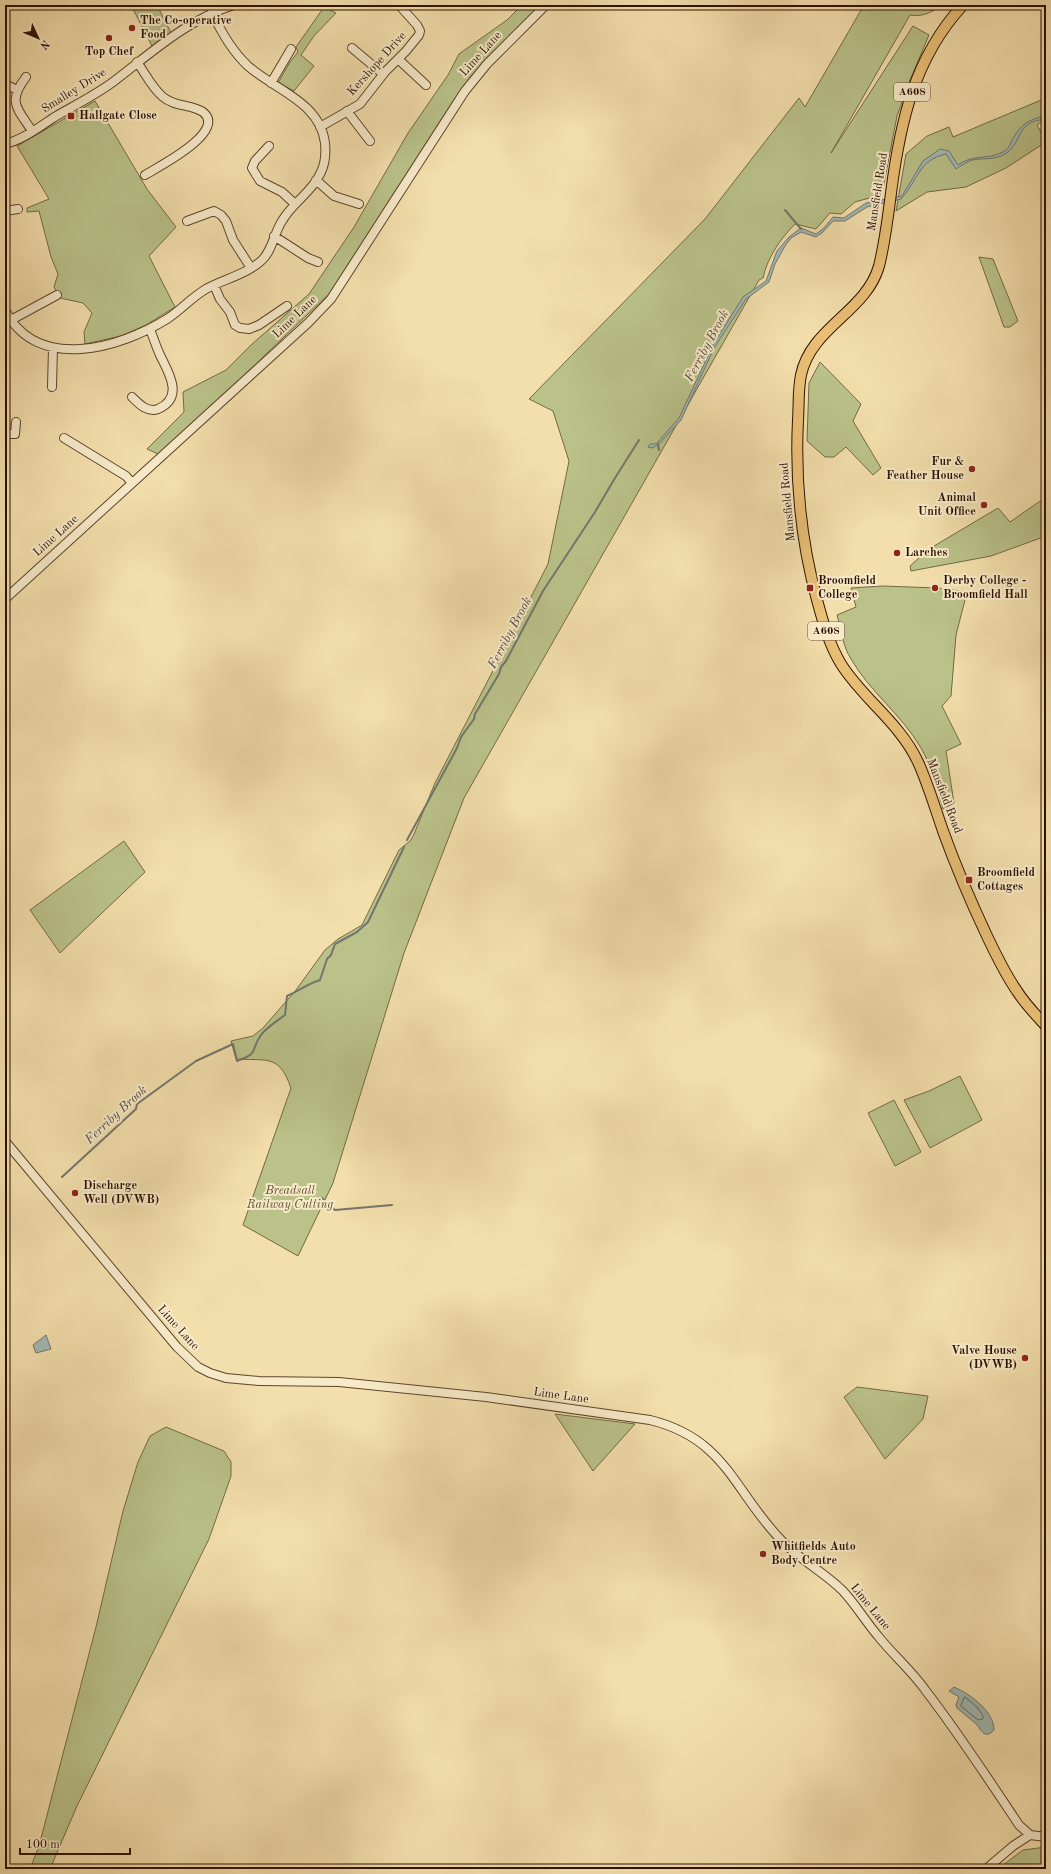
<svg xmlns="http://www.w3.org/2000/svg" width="1051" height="1874" font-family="'Old Standard TT',serif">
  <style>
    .green { fill: #bac28a; stroke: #746945 }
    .water { fill: #a1bab6; stroke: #73766d }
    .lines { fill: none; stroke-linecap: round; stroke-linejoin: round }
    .shore { stroke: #68655b; stroke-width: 1 }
    .stream { stroke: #73766d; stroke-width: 2 }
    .minor-casing { stroke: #5f442b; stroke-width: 10 }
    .major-casing { stroke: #2e1000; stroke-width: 12 }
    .minor { stroke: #f7eac9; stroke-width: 8 }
    .major { stroke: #eac076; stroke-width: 10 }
    .poi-dot { fill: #8f2418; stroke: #f7eac9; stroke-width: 1.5 }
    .labels { text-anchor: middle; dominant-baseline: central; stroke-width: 4; stroke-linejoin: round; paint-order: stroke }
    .shield { fill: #f7eac9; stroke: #6a513c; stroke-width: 1 }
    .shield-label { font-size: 11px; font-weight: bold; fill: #2e1000 }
    .poi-label { font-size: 12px; font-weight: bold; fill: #2e1000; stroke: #f7eac9; text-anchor: start }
    .street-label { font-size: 12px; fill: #2e1000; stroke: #f7eac9 }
    .park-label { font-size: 12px; font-style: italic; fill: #5f4e30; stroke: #f7eac9 }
    .water-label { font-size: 13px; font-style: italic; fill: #564c40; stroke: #f7eac9 }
  </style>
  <rect width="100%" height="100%" fill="#f3dfac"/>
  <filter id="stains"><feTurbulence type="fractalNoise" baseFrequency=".005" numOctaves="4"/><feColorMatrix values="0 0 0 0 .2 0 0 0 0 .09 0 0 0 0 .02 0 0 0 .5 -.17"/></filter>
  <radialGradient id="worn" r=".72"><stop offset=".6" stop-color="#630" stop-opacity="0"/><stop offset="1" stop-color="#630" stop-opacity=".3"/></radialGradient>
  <!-- green -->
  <path class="green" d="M131,5H157L171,33L152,46Z
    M522,5H542L472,75L453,101L329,294L239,380L158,454L147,449L184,412L183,392L226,370L251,345L309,294L354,227L408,133L448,75L459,54L507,20Z
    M864,5H940C933,13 921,17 910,15L831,153L913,26L929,35L910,80L897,116L883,189L873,197L855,202L841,214L830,213L816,229L795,224C781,238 767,258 763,278L759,280L464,798L404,953L333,1183L298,1256L243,1225L291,1088C279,1054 268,1061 236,1059L231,1041L253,1036L263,1028L296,990L325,950L338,939L362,925L399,850L411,840L414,834L435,783L548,564L569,461L553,411L529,399L705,219L799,98L805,107Z
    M324,7L336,13L314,36L301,55L314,66L294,91L278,83L290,62L298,52L296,47Z
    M1046,98V118L1037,125L1046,142L1006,168L966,187L927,192L896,211L906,154L927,136L949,127L953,137Z
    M95,101L147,189L176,227L149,256L175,307L146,325L121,336L85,344L84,332L92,313L83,303L60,298L54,287L58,274L51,257L39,211L27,212V208L49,199L17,146Z
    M979,257L993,259L1018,321L1010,327H1004Z
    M820,362L861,404L853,421L881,468L873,475L846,447L834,457H825L807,441L809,383Z
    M1046,497V536L991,556L911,571L910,566L929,549L998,508L1010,522Z
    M882,586L938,588L967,592L956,635L951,696L942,706L961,744L946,751L954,803L943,809C937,788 932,767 921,748C902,715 870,692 851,659C843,647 841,629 837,615L856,607L851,588Z
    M124,841L145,872L60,953L30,910Z
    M960,1076L982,1120L930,1148L904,1100L929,1091Z
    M894,1100L921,1152L895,1166L868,1113Z
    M857,1387L928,1396L923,1419L885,1459L844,1397Z
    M555,1414L635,1424L593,1471Z
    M166,1427L224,1451L231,1462V1476L209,1539L77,1806L50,1869H30L39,1846L96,1627L123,1511L138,1462L150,1436Z
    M1046,1847V1868L998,1869L1023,1850Z"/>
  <!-- water -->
  <path class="water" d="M1046,116V119C1016,122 1024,138 1008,152C999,160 984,158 972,160C966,162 961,166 956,169L946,154C918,160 918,181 901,199L867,207L845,221H833L822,233L816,237L801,232L791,238L785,246L775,264L769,282L746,299L714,348L681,420L658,445L652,448L648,447L650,444H656L658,442L679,418L713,345L743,297L766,281L777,251L789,237L801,228L816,234L824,228L833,217L844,218L866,203L902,196L923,161L940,149L949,151L958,165C972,154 989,160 1003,152C1009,149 1009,146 1012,140C1021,125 1028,119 1046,116Z
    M46,1335L51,1349L36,1353L33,1345Z
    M954,1687C970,1694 994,1711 994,1730C984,1741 981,1728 975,1723C969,1718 963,1713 957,1708L956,1705L959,1697L949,1691Z"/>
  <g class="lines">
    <!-- shore -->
    <path class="shore" d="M965,1697L978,1708L983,1716V1719L978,1720L961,1706Z"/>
    <!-- stream -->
    <path class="stream" d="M785,210L801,229
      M658,444L659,450
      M407,840L457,748L461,737L474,719L475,714L499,674L501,667L506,661L543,591L595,512L615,478L639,440
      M62,1177L136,1109L137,1104L196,1061L233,1044L237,1061C261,1052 249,1052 261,1035C266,1028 277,1021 285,1015L287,996C299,991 307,984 320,980L327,959L331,955L335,944L357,932L368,922L404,847
      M322,1198L335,1210L392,1205"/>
    <defs>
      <path id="minor" d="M352,48L383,74
        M398,59L426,85
        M137,62C145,73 152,88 163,97C175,107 191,104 203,112C228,132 156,168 145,175
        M26,77C7,102 17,108 32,131
        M271,83L291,49
        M5,84L17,90
        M347,111L370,141
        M320,127L360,104L385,72L406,51L419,35L420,31L417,25L399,5
        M5,144C22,140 38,128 53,118C73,106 94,96 113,82C151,53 188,19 234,5
        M269,146L255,161L252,168L260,181L282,192L295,204
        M316,180L334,196L359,204
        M5,211L18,209
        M187,221L214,211L221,215L226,221L233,240L251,268
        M274,236L308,258L318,262
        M214,285L220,299L230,312L235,325L240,328L249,329L259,325L287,306
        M5,310C37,373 120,348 167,319C181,310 192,297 206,289C224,279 245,275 261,261C272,252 274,233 282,221C292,203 312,192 320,174C325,165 326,153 325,143C320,102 275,90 248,66C232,51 221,32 212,12
        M11,320L57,295
        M52,387L53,348
        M132,397C138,403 147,413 158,409C185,397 168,372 160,355C156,346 153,337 150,329
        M5,434H15L16,422
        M64,438L126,476L132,483
        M5,599L308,323L331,299L465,91L487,64L546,5
        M5,1141L177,1347L198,1367L210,1373L226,1378L259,1381L339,1382L486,1397L650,1420C727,1439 733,1491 782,1541C800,1560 824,1572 843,1591C856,1605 866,1622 878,1636C893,1655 912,1671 926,1691C959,1734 989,1780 1019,1825L1030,1835
        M986,1869L1013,1846L1030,1835L1046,1837"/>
      <path id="major" d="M963,5C914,58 900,123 891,193C888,217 885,242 879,266C866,312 811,327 801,375C798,389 799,405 798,420C795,481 801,541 817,600C823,622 829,644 841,664C863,699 900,723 918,762C928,784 935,808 943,831C956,867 971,902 987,936C996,955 1005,974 1017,991C1025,1004 1036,1015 1046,1026"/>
    </defs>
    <!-- minor casing -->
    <use href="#minor" class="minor-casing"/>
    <!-- major casing -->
    <use href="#major" class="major-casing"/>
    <!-- minor -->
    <use href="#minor" class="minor"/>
    <!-- major -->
    <use href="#major" class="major"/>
  </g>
  <!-- markers -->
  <g class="poi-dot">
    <circle cx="132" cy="28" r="4"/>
    <circle cx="109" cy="38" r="4"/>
    <rect x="67" y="112" width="8" height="8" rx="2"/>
    <circle cx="972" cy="469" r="4"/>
    <circle cx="984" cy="505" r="4"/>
    <circle cx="897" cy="553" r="4"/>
    <rect x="806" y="584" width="8" height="8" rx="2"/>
    <circle cx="935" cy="588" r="4"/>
    <rect x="965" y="876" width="8" height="8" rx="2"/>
    <circle cx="75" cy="1193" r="4"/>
    <circle cx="1025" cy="1358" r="4"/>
    <circle cx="763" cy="1554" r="4"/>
  </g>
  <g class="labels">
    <!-- shield labels -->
    <g class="shield">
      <rect x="894" y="83" width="36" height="18" rx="3"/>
      <rect x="808" y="622" width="36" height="18" rx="3"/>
    </g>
    <g class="shield-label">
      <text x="912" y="92">A608</text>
      <text x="826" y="631">A608</text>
    </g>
    <!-- poi labels -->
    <g class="poi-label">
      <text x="140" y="21">The Co-operative<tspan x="140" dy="14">Food</tspan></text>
      <text x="109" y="52" text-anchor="middle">Top Chef</text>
      <text x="79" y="116">Hallgate Close</text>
      <text x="964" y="462" text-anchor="end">Fur &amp;<tspan x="964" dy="14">Feather House</tspan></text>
      <text x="976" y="498" text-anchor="end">Animal<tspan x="976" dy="14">Unit Office</tspan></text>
      <text x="905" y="553">Larches</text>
      <text x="818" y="581">Broomfield<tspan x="818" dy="14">College</tspan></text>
      <text x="943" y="581">Derby College -<tspan x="943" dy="14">Broomfield Hall</tspan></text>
      <text x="977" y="873">Broomfield<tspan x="977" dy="14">Cottages</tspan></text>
      <text x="83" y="1186">Discharge<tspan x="83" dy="14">Well (DVWB)</tspan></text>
      <text x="1017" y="1351" text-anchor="end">Valve House<tspan x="1017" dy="14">(DVWB)</tspan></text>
      <text x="771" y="1547">Whitfields Auto<tspan x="771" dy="14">Body Centre</tspan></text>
    </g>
    <!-- street labels -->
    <g class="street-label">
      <text transform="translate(481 54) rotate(-48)">Lime Lane</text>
      <text transform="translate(377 64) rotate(-48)">Kershope Drive</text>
      <text transform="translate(74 91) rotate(-32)">Smalley Drive</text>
      <text transform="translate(878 192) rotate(-81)">Mansfield Road</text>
      <text transform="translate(295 317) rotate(-44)">Lime Lane</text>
      <text transform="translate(788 502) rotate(-95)">Mansfield Road</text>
      <text transform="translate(56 536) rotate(-42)">Lime Lane</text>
      <text transform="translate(944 796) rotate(69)">Mansfield Road</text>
      <text transform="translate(178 1328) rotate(48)">Lime Lane</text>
      <text transform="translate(561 1396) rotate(8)">Lime Lane</text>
      <text transform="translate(870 1607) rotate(51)">Lime Lane</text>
    </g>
    <!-- park labels -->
    <g class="park-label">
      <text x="290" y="1191">Breadsall<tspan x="290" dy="14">Railway Cutting</tspan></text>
    </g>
    <!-- water labels -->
    <g class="water-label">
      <text transform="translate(707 346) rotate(-62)">Ferriby Brook</text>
      <text transform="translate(510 633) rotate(-62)">Ferriby Brook</text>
      <text transform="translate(116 1115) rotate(-43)">Ferriby Brook</text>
    </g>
  </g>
  <!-- margin -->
  <rect width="1051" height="1874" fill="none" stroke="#f3dfac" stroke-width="20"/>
  <rect x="6" y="6" width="1039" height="1862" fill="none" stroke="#2e1000" stroke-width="2"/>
  <rect x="10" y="10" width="1031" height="1854" fill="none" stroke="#2e1000"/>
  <!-- north arrow -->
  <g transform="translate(38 38) rotate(134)" stroke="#f7eac9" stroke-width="3" paint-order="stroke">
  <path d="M0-3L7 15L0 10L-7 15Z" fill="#2e1000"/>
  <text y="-6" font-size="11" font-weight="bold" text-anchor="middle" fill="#2e1000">N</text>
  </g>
  <!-- scale -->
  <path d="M20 1848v6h110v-6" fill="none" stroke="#2e1000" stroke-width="2"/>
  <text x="26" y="1848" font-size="12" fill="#2e1000" stroke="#f7eac9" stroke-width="3" paint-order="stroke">100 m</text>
  <rect width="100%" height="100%" filter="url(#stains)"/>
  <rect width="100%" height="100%" fill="url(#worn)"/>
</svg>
